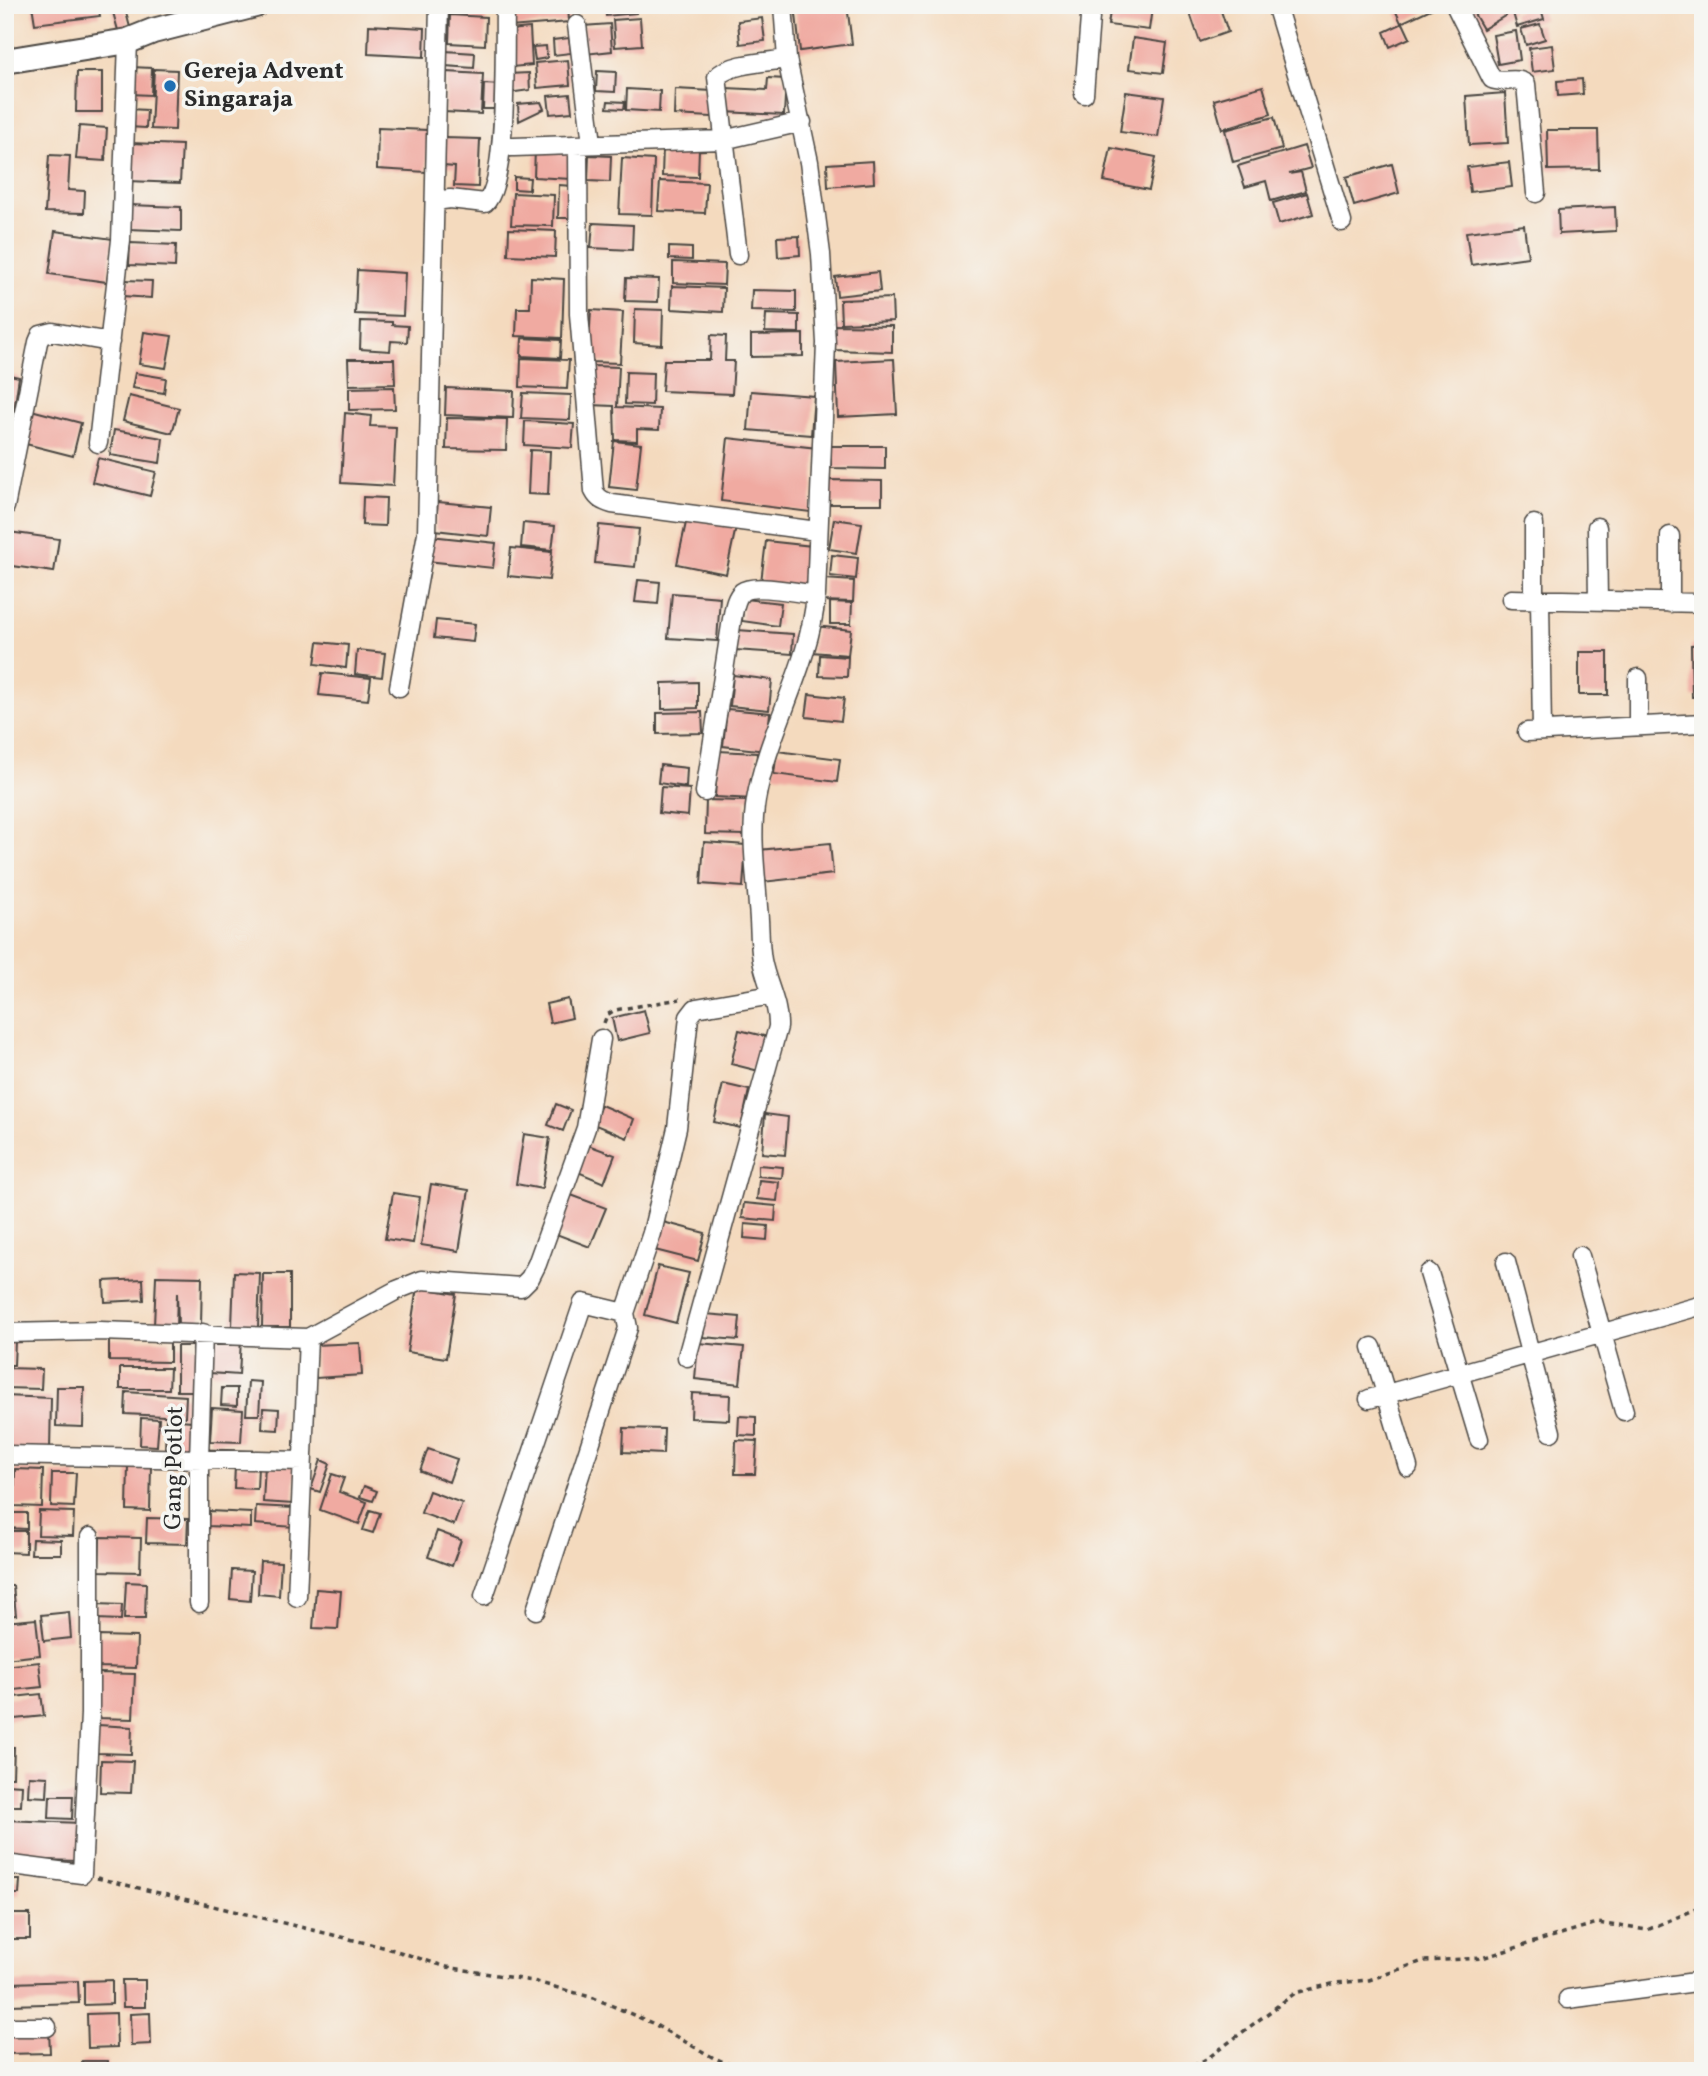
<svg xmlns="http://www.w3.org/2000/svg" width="1708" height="2076" font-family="Vollkorn,serif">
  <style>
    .building { fill: #f0aaa1 }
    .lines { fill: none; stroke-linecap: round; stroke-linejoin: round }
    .street-casing { stroke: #494541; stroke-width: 21 }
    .secondary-casing { stroke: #494541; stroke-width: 28 }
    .path { stroke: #494541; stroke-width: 3.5; stroke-dasharray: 5 5; stroke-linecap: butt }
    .street { stroke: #fff; stroke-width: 18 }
    .secondary { stroke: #fff; stroke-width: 24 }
    .poi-dot { fill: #1f6fb2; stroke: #f6f6f2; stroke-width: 2.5 }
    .labels { text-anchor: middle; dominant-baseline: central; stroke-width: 7; stroke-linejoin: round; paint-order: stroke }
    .poi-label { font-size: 24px; font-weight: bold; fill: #2b2b2b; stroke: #f6f6f2; text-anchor: start }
    .street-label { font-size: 24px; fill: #2b2b2b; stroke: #f6f6f2 }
  </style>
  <rect width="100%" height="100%" fill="#f6f6f2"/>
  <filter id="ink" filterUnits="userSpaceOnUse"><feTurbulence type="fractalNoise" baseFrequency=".0143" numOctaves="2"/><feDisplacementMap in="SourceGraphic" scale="14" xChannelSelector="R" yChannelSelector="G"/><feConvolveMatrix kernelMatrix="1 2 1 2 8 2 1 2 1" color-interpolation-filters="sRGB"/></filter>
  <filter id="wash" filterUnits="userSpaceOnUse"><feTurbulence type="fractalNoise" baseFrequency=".00686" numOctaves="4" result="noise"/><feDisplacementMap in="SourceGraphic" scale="28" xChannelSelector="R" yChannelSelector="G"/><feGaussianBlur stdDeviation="1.57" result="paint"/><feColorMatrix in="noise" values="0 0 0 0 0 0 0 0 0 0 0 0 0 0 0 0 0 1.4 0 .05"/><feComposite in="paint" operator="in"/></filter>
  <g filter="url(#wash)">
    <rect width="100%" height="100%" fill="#f4dabe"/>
    <g id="blocks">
      <!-- building -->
      <path class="building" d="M32,5H98L100,16L35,24Z
        M111,5H124L131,31L119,34Z
        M529,5H568L569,22L510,27L509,7Z
        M605,5H635L636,13L606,16Z
        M795,5H847L852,44L800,51Z
        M1111,5L1152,8L1149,30L1108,25Z
        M1212,5H1219L1228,32L1200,42L1190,13Z
        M1393,5H1432L1433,8L1401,23Z
        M1469,5H1509L1513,11L1483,29Z
        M1536,5H1540L1544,19L1517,27L1513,13Z
        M450,15L486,17L485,45L449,43Z
        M640,18L642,45L615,47L613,20Z
        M762,18L765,41L740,44L738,21Z
        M1403,23L1410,38L1390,47L1384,32Z
        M610,24L612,51L585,54L583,26Z
        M1540,24L1545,39L1526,45L1521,29Z
        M369,25L425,28L424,57L368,54Z
        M530,28L532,65L512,67L509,30Z
        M1516,31L1520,60L1498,64L1493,35Z
        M569,38L571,53L554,55L553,40Z
        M1133,38L1167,43L1163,73L1129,69Z
        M1552,45L1555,69L1532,72L1529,48Z
        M546,46L547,58L535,60L533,47Z
        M445,51L475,53L474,68L445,66Z
        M568,60L570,85L537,88L535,63Z
        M131,67L152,68L151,95L130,94Z
        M154,69L177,70L175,130L151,129Z
        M597,71L616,72L615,92L596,91Z
        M77,72H102V112H76Z
        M447,72L483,74L481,114L445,112Z
        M529,73L530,90L508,93V74Z
        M768,78L786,79L784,115L725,112L727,88L767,90Z
        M1582,79L1583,94L1558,96L1557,81Z
        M484,84L500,85L499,109H483Z
        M1263,86L1271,114L1222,129L1214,100Z
        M627,89L660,91L659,112L626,110Z
        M675,89L713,91L712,117L674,115Z
        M1126,92L1164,97L1158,137L1120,132Z
        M1505,93L1508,143L1469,145L1466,96Z
        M570,94L572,112L550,114L548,96Z
        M608,101L625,102L624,109L607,108Z
        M541,102L544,109L519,121L518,104Z
        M129,109L147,110L146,128L128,127Z
        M1274,117L1282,149L1233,162L1225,130Z
        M79,126L107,128L105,161L76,159Z
        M378,128L428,130L426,172L377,169Z
        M1547,130H1598L1599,169L1548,170Z
        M444,138L480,139L478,187L454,186L455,167L443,166Z
        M130,143L182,145L180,183L128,181Z
        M663,146L699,148L698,177L662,176Z
        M1304,146L1311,168L1289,174L1301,172L1306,191L1271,201L1266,181L1245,187L1238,166Z
        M1111,148L1156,157L1149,190L1104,181Z
        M535,149L574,151L572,179L534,177Z
        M49,155L70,156L68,190L85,191L84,213L45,212Z
        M589,155L611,156L610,182L588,181Z
        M622,158L654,160L652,215L619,214Z
        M873,161L874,183L828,187L827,164Z
        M1509,162L1512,187L1470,192L1467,167Z
        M1392,164L1399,193L1354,206L1346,177Z
        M514,177L530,178L529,190L514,189Z
        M660,181L707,183L705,213L658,211Z
        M559,185L572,186L571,218H558Z
        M513,193L554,195L553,226L511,225Z
        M1307,193L1313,214L1279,224L1273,203Z
        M129,205L181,207V231L128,229Z
        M1615,207L1616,231L1559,234L1558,210Z
        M593,223L633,225L632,250L591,248Z
        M1524,225L1528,257L1471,265L1466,232Z
        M509,229L556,231L555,257L508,255Z
        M55,231L113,239L107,282L49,274Z
        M799,236L800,255L778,257L777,237Z
        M130,243L176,245L175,267L129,265Z
        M669,247L692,248V260L669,259Z
        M673,262L725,264L724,285L673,283Z
        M357,270L405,273L403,316L355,314Z
        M878,272L880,291L837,296L835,277Z
        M531,277L564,279L562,338L516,336L517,308H530Z
        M626,278L659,279L658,302L625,301Z
        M124,280L152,281L151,298L123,296Z
        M672,286L724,288L723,312L671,309Z
        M752,290L796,291V312L751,311Z
        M892,298L893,321L841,323L840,300Z
        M635,309L663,310L662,345L634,343Z
        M591,310L623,312L620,363L588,362Z
        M766,314L799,315V333L765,332Z
        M361,321L392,322V325L408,326L407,342L391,341L390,351L360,349Z
        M834,325L892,326V352L833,350Z
        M144,332L172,336L166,368L139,364Z
        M803,334V356L751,357V335Z
        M711,335L726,336L725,361H734L732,394L662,391L664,360H710Z
        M522,338L561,340L560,358L521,356Z
        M521,358L569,360L567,389L520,387Z
        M348,359H394L395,384L349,385Z
        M894,359L897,414L838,417L836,362Z
        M592,366L619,367L617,407L660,409L659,430L637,429V441L615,440L614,406L591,405Z
        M626,372L653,373L652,405L625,404Z
        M135,373L166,378L164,393L132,388Z
        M5,374L19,377L14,411L5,409Z
        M394,387L395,409L349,410V388Z
        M446,388L514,391L513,418L445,415Z
        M751,391L814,396L811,435L748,430Z
        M523,393L571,395L570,420L521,418Z
        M129,396L179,408L172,433L123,421Z
        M31,410L81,423L73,456L22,443Z
        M345,413L371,416L370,426L396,427L393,486L341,483Z
        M447,418L507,419L506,450L446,449Z
        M525,421L574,424L572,448L524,445Z
        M114,430L163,438L160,463L110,455Z
        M728,438L817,448L810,512L721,501Z
        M614,441L641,444L636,490L609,487Z
        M831,446H885V469L831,468Z
        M530,450L550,451L548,495L528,494Z
        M98,458L156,472L150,496L92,482Z
        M829,480L882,481V504H829Z
        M363,497L386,498L385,526L362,525Z
        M438,502L491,507L488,536L435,530Z
        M687,518L736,527L726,574L677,564Z
        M834,519L862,523L857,553L829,549Z
        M523,523L555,526L552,550L521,547Z
        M599,525L639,529L635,567L595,563Z
        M9,532L59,539L54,572L5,565Z
        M430,536L496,543L493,568L427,561Z
        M766,541L812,546L807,587L761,582Z
        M511,548L552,552L549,580L508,576Z
        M832,555L858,558L856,579L830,576Z
        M824,579L854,581L853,602L823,601Z
        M638,580L660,582L658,604L635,602Z
        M672,593L720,597L717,641L668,638Z
        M744,599L781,603L778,626L742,621Z
        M830,602L852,603L851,624H830Z
        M436,620L475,624L473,642L434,638Z
        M815,626L851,630L848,655L812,652Z
        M737,630L793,634L792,654L735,650Z
        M318,642L348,645L346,668L315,664Z
        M1703,644V697H1692L1691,645Z
        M357,650L385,653L382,677L355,674Z
        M1579,652H1608V695H1579Z
        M820,655L848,657L847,677L819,676Z
        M322,673L371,678L368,700L319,695Z
        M733,675L772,680L769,710L730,706Z
        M698,682V708L662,709V683Z
        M809,694L844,698L841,721L806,717Z
        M727,709L770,713L766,751L723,746Z
        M702,712L703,733L657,734V713Z
        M718,751L757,753L754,799L715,797Z
        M777,751L840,759L837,782L774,774Z
        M660,765L687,768L686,787L658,783Z
        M661,787L690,789L688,816L659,813Z
        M706,800L746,801L745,835L705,834Z
        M704,842L746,845L743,887L701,884Z
        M830,843L833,874L763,882L759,850Z
        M568,999L572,1018L550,1023L546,1004Z
        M644,1010L650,1033L617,1041L612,1018Z
        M739,1030L768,1037L759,1071L731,1064Z
        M723,1084L749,1090L741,1128L714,1122Z
        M556,1104L571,1110L563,1131L548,1125Z
        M601,1105L634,1119L627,1138L593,1124Z
        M765,1114L788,1117L785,1155L762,1153Z
        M524,1134L550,1138L542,1189L516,1184Z
        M588,1145L615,1155L604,1183L578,1172Z
        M758,1165L783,1167L782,1178L758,1176Z
        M759,1180L779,1182L777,1201L757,1199Z
        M431,1184L469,1190L459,1251L421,1245Z
        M393,1193L420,1197L413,1243L385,1239Z
        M571,1195L606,1208L590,1247L556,1234Z
        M744,1203L776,1206L775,1221L742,1218Z
        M659,1221L705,1233L698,1261L651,1249Z
        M745,1224L768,1226L767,1240L744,1238Z
        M658,1266L689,1273L676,1323L645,1315Z
        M234,1272L260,1273L258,1328L232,1327Z
        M263,1274H290V1327H262Z
        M156,1276L202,1277L201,1325H178L177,1293L176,1327L154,1326Z
        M143,1279L144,1300L105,1302L104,1281Z
        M417,1287L456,1294L446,1358L407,1352Z
        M705,1314L740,1317L738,1340L703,1337Z
        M212,1338L241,1339L239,1375L210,1373Z
        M109,1339L170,1340V1362L109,1361Z
        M5,1340L15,1341L14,1365H5Z
        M360,1343L362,1375L316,1378L314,1345Z
        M698,1343L744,1347L740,1384L695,1379Z
        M177,1346H197V1391H177Z
        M5,1368L42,1369L41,1389L5,1388Z
        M120,1368H170L169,1389H120Z
        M248,1381L261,1382L259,1415H246Z
        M57,1387H84L83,1427L56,1426Z
        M222,1388H237V1406L221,1405Z
        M126,1392L186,1396L185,1417L125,1414Z
        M692,1393L730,1395L729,1420L691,1418Z
        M5,1396L51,1398L50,1451L5,1450Z
        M212,1408L243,1410L241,1442L210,1441Z
        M263,1408L279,1409L278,1430L262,1429Z
        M739,1416L756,1417V1436L738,1435Z
        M141,1418L159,1419L157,1446L140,1445Z
        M166,1419L192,1421L190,1454L165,1452Z
        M624,1428L664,1429L663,1454L623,1452Z
        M736,1440L757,1441L755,1474H735Z
        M428,1449L457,1459L449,1482L420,1471Z
        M321,1460L330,1464L320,1492L311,1489Z
        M128,1464L151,1465L150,1511L127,1510Z
        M235,1465L258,1466L257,1489L234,1488Z
        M265,1465L296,1466L293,1504L263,1502Z
        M15,1469L43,1470L42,1507L14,1506Z
        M52,1473H76L74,1507L51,1506Z
        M332,1474L344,1478L339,1492L367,1502L359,1524L320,1510Z
        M364,1486L377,1491L373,1501L360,1497Z
        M429,1491L462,1503L454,1525L421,1513Z
        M256,1506L295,1508L294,1527L255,1524Z
        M370,1510L380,1513L373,1533L363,1530Z
        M39,1511L74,1512L73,1536L38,1535Z
        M209,1511L251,1513V1528L208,1526Z
        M5,1513H27V1529L5,1528Z
        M147,1518L188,1519L187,1544L146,1543Z
        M5,1531H26V1553L5,1552Z
        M437,1531L461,1540L452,1566L428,1557Z
        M100,1537L141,1538L140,1572L99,1571Z
        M32,1539L61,1540V1554H31Z
        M260,1561L281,1562L279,1596L258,1594Z
        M232,1570L252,1571L250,1601L230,1599Z
        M126,1582L146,1583L145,1619H124Z
        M5,1586H13L16,1615L5,1616Z
        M316,1589L341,1591L338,1629L313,1628Z
        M97,1604L122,1605L121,1620L97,1619Z
        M69,1612L71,1638L44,1641L41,1615Z
        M36,1619L40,1655L5,1659V1622Z
        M98,1636L137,1637L136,1668L97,1667Z
        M39,1662L42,1687L5,1691V1666Z
        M99,1673L135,1674L133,1719L97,1718Z
        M41,1694L44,1716L5,1720V1698Z
        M98,1725L132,1727L131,1754L97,1753Z
        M5,1747H14L13,1777H5Z
        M101,1760L133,1761L131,1793L100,1792Z
        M29,1776L48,1777L47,1797L28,1796Z
        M5,1784L22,1785L21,1806H5Z
        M50,1796H73L72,1819L49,1818Z
        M5,1820L81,1823L79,1861L5,1859Z
        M5,1880H20L19,1894H5Z
        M5,1897H9V1910H5Z
        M5,1914H30V1939H5Z
        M112,1980V2004L84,2005V1981Z
        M122,1980H145V2007H123Z
        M78,1981L79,2003L10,2005V1983Z
        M116,2013L117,2047L88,2048L87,2014Z
        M150,2013L151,2044L131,2045L130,2014Z
        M49,2030L50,2053L5,2054V2032Z
        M82,2061H108V2071H83Z"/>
    </g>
  </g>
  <g filter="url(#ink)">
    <use href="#blocks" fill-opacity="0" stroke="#494541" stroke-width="2"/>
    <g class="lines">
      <defs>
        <path id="street" d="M1276,5L1342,222
          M1455,5L1492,79C1503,84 1516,76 1526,84L1536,193
          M577,25L592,143
          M1084,94L1091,5
          M578,145L579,314L594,491C598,499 603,501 612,504L817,531
          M502,146L514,147L723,140L802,122
          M435,201L450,199L485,203C509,183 504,41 505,5
          M738,255L717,77C729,63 769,62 787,59
          M98,443L121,240L128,41
          M5,507L38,342L41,335L53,332L110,342
          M1597,527L1598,601
          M1670,536V603
          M1511,599L1703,603
          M1534,600V524
          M1540,600L1542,731
          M1638,678V726
          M399,687L427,533L439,5
          M1527,732L1703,723
          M705,792L732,619C734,610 735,598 742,592C753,583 801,593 816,595
          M1580,1256L1624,1411
          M1506,1262L1551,1432
          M1429,1273L1479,1439
          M5,1333L100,1331L308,1338L397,1290L422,1280L521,1287L530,1278L537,1264L586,1128L601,1039
          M1372,1347L1408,1467
          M687,1357L778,1027C779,1004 766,983 762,960C759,943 760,924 758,907C756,871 750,836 756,800C768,730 810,666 816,595L826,343L821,254L809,162L787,59L783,5
          M1369,1399L1703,1305
          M5,1455L302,1461
          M484,1596L583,1303L625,1313
          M297,1597L308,1338
          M199,1603V1459L203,1333
          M536,1610L628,1328L625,1313L652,1233L677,1128L689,1017L696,1008L772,995
          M5,1864L82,1874L90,1714V1537
          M1568,1999L1703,1981
          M5,2027H47"/>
        <path id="secondary" d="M5,61L128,41L153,31L255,5"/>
      </defs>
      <!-- street casing -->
      <use href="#street" class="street-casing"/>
      <!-- secondary casing -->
      <use href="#secondary" class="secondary-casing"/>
      <!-- path -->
      <path class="path" d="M604,1023L607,1015L615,1010L680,999
        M97,1878L387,1948L447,1967L533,1981L594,1998L652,2023L714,2058L747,2071
        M1184,2071L1208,2058L1295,1993L1336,1983L1369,1980L1423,1961L1482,1958L1597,1923L1647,1930L1703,1906"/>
      <!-- street -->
      <use href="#street" class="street"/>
      <!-- secondary -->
      <use href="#secondary" class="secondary"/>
    </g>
  </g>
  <!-- markers -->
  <circle class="poi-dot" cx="170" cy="86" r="7"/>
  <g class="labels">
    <!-- poi labels -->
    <g class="poi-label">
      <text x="184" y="72">Gereja Advent<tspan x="184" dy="28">Singaraja</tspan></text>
    </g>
    <!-- street labels -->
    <g class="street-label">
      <text transform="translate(175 1468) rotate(-89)">Gang Potlot</text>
    </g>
  </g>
  <!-- margin -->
  <rect width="1708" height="2076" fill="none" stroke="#f6f6f2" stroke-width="28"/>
</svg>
